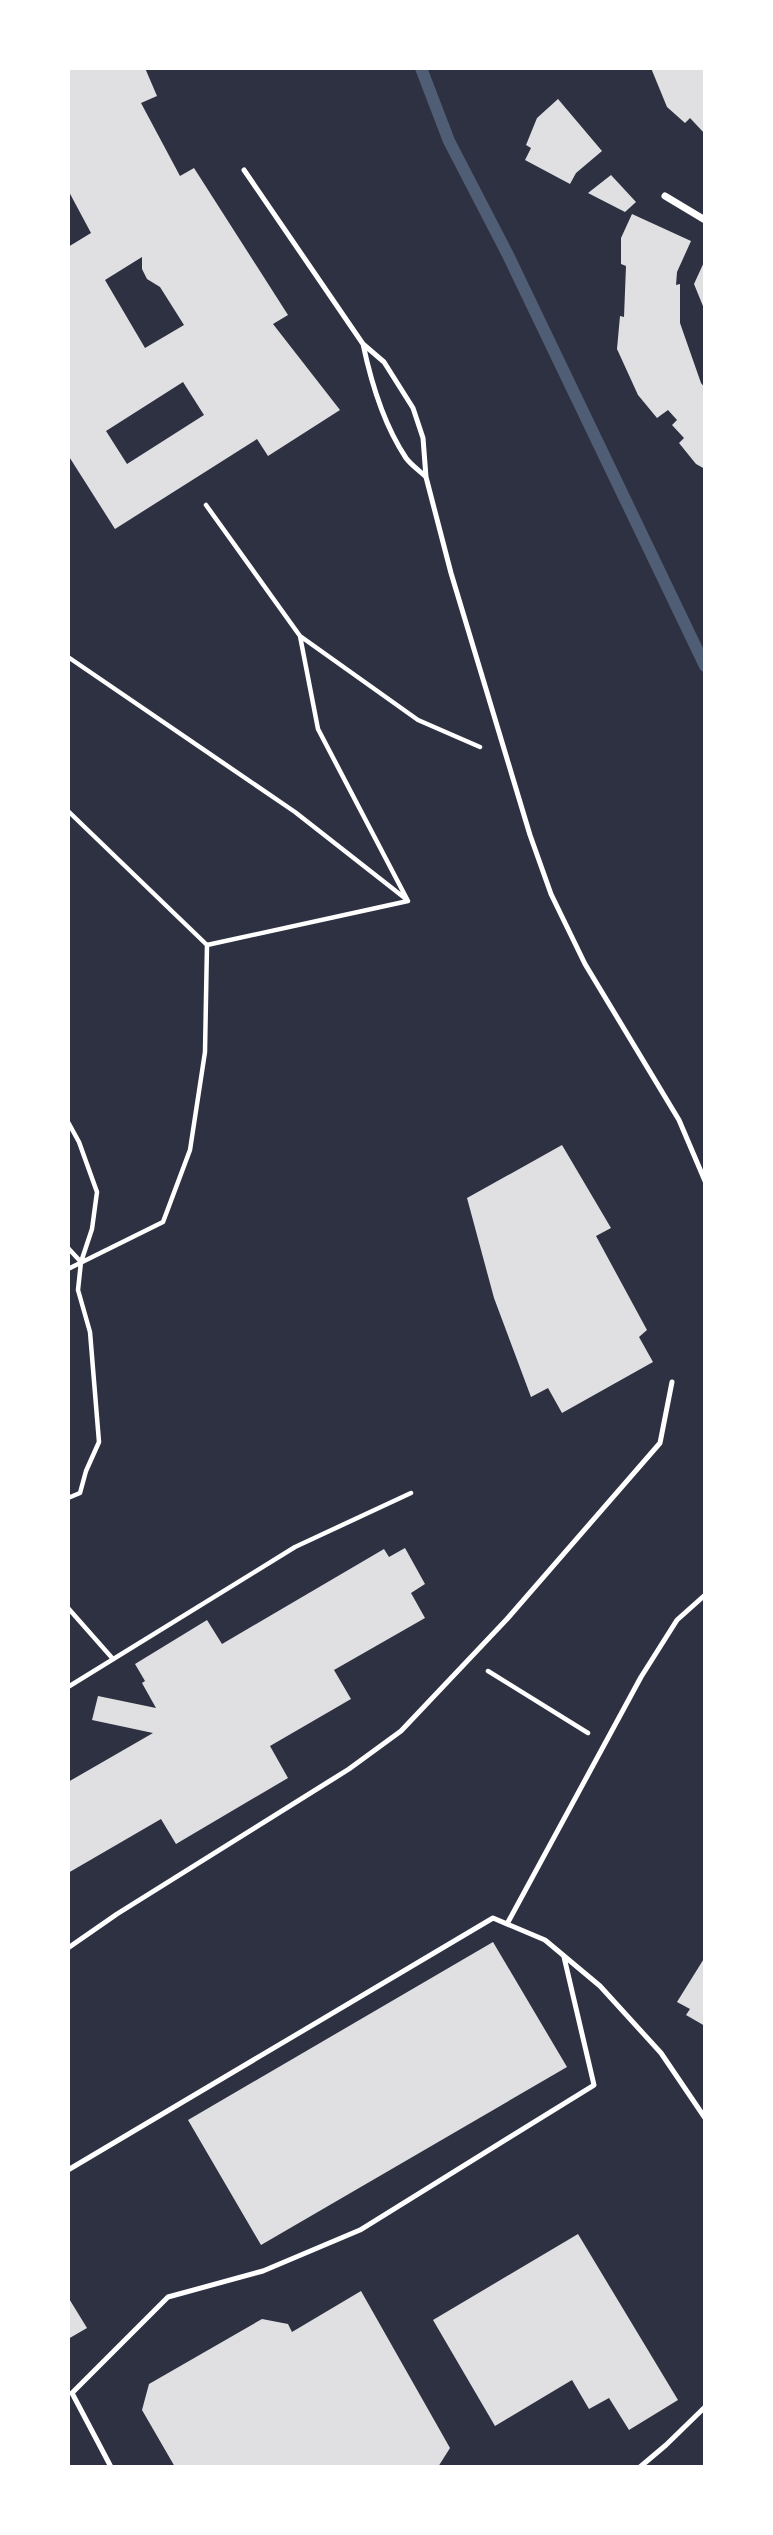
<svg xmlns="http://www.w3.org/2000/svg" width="773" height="2535" font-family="'Roboto Condensed',sans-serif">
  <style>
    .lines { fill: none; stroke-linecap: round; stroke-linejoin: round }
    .stream { stroke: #4f5d75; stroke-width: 12 }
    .building { fill: #e0e0e3; fill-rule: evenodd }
    .path { stroke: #fff; stroke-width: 4.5 }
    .service { stroke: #fff; stroke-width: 5 }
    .minor { stroke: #fff; stroke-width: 7 }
  </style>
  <rect width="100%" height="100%" fill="#2d3142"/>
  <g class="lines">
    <!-- stream -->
    <path class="stream" d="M421,68L449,141L508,255L705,666"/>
  </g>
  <!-- building -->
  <path class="building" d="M68,68H145L157,96L141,103L180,176L194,168L288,315L273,324L340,410L268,456L257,439L115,529L68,455V247L91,233L68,190ZM142,257V269L147,279L160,287L184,325L145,348L105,280ZM183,382L204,415L127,464L106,431Z
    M651,68H705V134L690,118L685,123L667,107Z
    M558,99L602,151L576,173L570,184L525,160L531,148L526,145L537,118Z
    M611,175L636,202L625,212L588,193Z
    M632,214L691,241L677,272L676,285L680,284V323L701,383L705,388V469L696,464L679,443L684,438L672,425L677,420L668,410L657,418L638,395L617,349L620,316L624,317L626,266L621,264V238Z
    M705,260V311L694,284Z
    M562,1145L611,1228L596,1236L647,1330L639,1337L653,1362L562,1413L548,1388L531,1397L494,1298L467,1198Z
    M405,1548L425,1584L411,1593L425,1618L334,1670L351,1699L270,1746L288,1778L176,1844L161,1819L68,1873V1782L153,1733L92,1720L98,1696L156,1708L142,1683L145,1681L135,1664L207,1620L222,1644L384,1549L389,1557Z
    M493,1942L567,2067L261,2245L188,2120Z
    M705,1957V2026L686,2015L690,2009L677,2002Z
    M578,2234L678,2400L629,2430L609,2398L589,2409L572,2380L495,2426L433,2320Z
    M361,2291L450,2448L438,2467H175L142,2410L149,2384L262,2319L288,2324L292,2332Z
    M68,2297L87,2328L68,2339Z"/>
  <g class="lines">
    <!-- path -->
    <path class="path" d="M206,505L300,636L418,720L480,747
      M68,657L295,812L406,899
      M68,811L207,945L205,1052L190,1150L163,1222L68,1269
      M207,945L408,901L318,729L300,636
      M68,1122L79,1142L97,1192L92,1229L81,1262L78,1290L90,1332L99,1442L86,1471L80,1493L68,1498
      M68,1248L81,1262
      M68,1608L113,1659
      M488,1671L588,1733
      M68,1687L295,1547L411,1493"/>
    <!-- service -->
    <path class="service" d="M244,170L363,344L384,362L413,408L423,438L426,477L451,573L530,835L551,894L585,964L679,1120L705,1181
      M363,344C371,382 384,425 406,458C411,465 420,471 426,477
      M507,1924L641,1677L677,1620L705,1595
      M68,1948L117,1914L349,1769L401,1731L507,1619L660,1443L672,1382
      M68,2170L493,1918L545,1940L600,1986L661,2053L705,2118
      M111,2467L72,2393L168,2297L263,2271L360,2230L594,2085L564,1957
      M640,2467L666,2445L705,2407"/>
    <!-- minor -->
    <path class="minor" d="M665,196L705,220"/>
  </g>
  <!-- border -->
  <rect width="773" height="2535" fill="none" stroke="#ffffff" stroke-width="140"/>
</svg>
